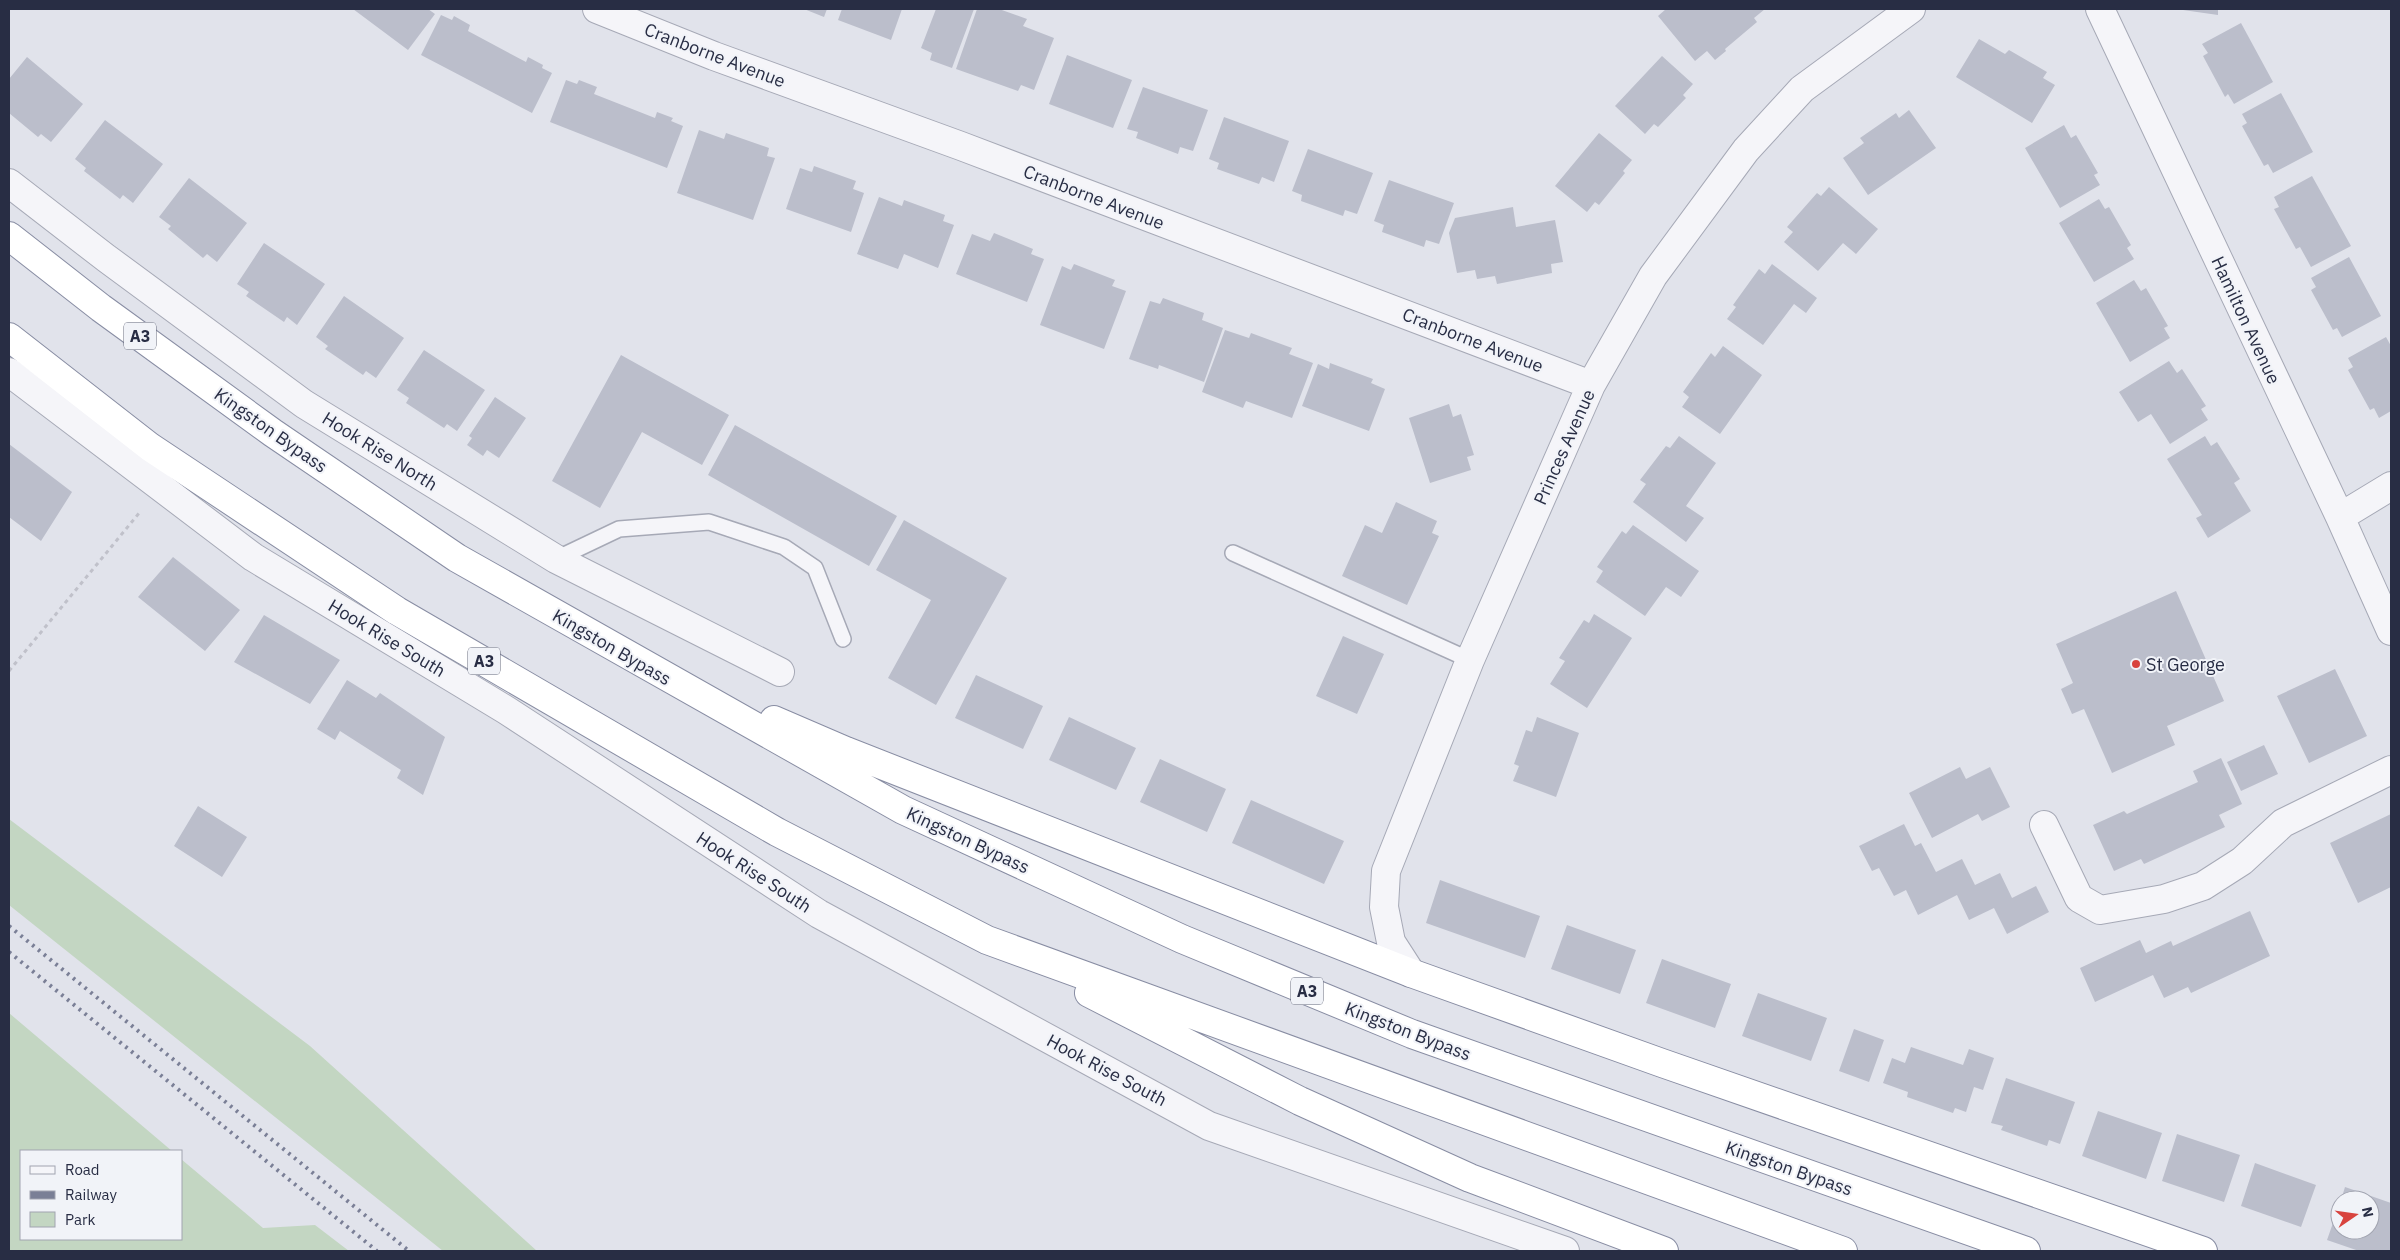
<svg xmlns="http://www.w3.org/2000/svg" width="2400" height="1260" font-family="'IBM Plex Sans',sans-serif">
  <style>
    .green { fill: #c3d6c2 }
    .building { fill: #bbbecb }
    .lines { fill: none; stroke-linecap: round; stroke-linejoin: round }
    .lane-casing { stroke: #a6a9b6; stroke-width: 18 }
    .street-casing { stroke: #a6a9b6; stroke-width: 30 }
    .highway-casing { stroke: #888da3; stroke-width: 30 }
    .path { stroke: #c0c1ca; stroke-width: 3; stroke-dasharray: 4 4; stroke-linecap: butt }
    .lane { stroke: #f5f5f9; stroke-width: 15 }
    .street { stroke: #f5f5f9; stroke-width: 28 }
    .highway { stroke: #fff; stroke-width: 28 }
    .rail { stroke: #7a7f96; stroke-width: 4; stroke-dasharray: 2.5 5; stroke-linecap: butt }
    .poi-dot { fill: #d8433e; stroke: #f1f3f8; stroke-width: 2 }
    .labels { text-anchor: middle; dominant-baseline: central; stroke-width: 4; stroke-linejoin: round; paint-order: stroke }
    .shield { fill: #f1f3f8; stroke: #64687a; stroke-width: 1 }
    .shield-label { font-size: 16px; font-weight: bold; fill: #282d44 }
    .street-label { font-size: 18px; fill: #282d44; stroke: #f1f3f8 }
    .poi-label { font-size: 18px; fill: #282d44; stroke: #f1f3f8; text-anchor: start }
  </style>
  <rect width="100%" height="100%" fill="#e1e3eb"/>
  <!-- green -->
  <path class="green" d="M9,819L310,1046L537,1251H443L9,905Z
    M9,1013L172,1151H21V1239H181V1159L263,1228L315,1225L349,1251H9Z"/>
  <!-- building -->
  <path class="building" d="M353,9H428L435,14L408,50Z
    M804,9H827L824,17Z
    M842,9H902L891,40L838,20Z
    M936,9H974L952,68L930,60L932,53L921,48Z
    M977,9H999L1027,19L1023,26L1054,38L1034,90L1021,85L1018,91L956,69Z
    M1666,9H1765L1754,18L1757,22L1725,49L1726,51L1715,60L1707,51L1695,61L1658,16Z
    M2176,9H2218V15Z
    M441,15L452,20L454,16L470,25L468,31L526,62L528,57L543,65L542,68L552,73L532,113L421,55Z
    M2241,23L2273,82L2234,104L2228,94L2225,97L2203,56L2208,53L2202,44Z
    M1979,39L2005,54L2009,50L2047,72L2043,78L2055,85L2032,123L1956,77Z
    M1067,55L1132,80L1113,128L1049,104Z
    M1662,56L1693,84L1683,95L1686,98L1658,127L1654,124L1645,134L1615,106Z
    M27,57L83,104L51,142L41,134L38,137L9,113V79Z
    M566,80L577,84L579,80L597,87L594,94L655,118L657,112L673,118L671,121L683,126L667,168L550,122Z
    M1143,87L1208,110L1193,151L1180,147L1178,154L1136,138L1138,132L1127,129Z
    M2281,93L2313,152L2273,173L2268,164L2264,166L2242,126L2247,123L2242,114Z
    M1909,110L1936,148L1868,195L1843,158L1864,143L1860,138L1896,113L1899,118Z
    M1224,117L1289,141L1274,182L1262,177L1259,184L1217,169L1219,163L1209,159Z
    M105,120L163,164L133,203L123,195L120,199L84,171L86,168L75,159Z
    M2064,125L2071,138L2076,135L2098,173L2094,175L2100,185L2060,208L2025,148Z
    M699,130L724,139L726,133L769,148L767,156L775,158L753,220L677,193Z
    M1599,133L1632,160L1623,171L1625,173L1599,205L1595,202L1587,212L1555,186Z
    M1308,149L1373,173L1357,214L1345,210L1343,216L1301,201L1302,195L1292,191Z
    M814,166L856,181L853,189L864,193L851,232L786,209L800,168L812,172Z
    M2312,176L2351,246L2311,267L2300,247L2296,249L2274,209L2279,207L2274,197Z
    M189,178L247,223L217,262L207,254L203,258L168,229L171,226L159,217Z
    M1389,180L1454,203L1439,244L1426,240L1424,247L1382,232L1384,225L1374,221Z
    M1829,187L1878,229L1856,254L1843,243L1818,271L1784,242L1793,232L1787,227L1817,193L1821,196Z
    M879,197L902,206L904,200L945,215L943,221L954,225L938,268L904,254L898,269L857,254Z
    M2099,199L2105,209L2109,207L2131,245L2127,248L2134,259L2094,282L2059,223Z
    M1513,207L1516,227L1555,220L1563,262L1551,264L1552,273L1497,284L1495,276L1477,279L1475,270L1457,273L1449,233L1455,218Z
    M994,233L1033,249L1031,254L1044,259L1027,302L956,274L972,234L990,241Z
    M264,243L325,284L297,325L287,317L284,322L246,296L249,292L237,284Z
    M2349,257L2381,316L2342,337L2337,328L2333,330L2311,290L2316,287L2311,278Z
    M1074,264L1115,280L1112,286L1126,291L1104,349L1040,325L1062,266L1071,270Z
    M1772,264L1817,298L1806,313L1794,304L1763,345L1727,319L1736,307L1733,305L1759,269L1765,274Z
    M2134,280L2141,291L2146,288L2168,326L2164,328L2170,338L2130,362L2096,303Z
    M344,296L404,338L376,378L366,371L363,375L325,349L328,346L316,337Z
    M1163,298L1204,313L1202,320L1223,328L1204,382L1159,365L1158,369L1129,359L1150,301L1160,304Z
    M1225,330L1249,338L1251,333L1292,348L1289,354L1313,363L1292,418L1246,401L1243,408L1202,392Z
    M2386,337L2391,346V411L2379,418L2374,408L2370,410L2348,370L2353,367L2348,358Z
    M1723,346L1762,375L1720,434L1682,407L1689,397L1683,392L1711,353L1715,357Z
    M424,350L485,390L457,431L447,424L444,428L406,403L409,398L397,390Z
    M621,355L729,415L702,465L642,432L600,508L552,481Z
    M2169,361L2177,373L2182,369L2206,406L2201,409L2208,420L2170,444L2151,414L2138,422L2119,392Z
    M1330,363L1373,379L1371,383L1385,389L1369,431L1302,406L1318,364L1329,369Z
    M495,397L526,418L499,458L487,450L483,456L467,445L472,438L469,436Z
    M1449,404L1453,417L1461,414L1474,455L1467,457L1471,470L1430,483L1409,418Z
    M735,425L897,516L869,566L708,475Z
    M1679,436L1716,463L1686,506L1704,518L1686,542L1633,502L1646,484L1640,480L1666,446L1670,448Z
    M2205,436L2211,446L2217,442L2240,479L2234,483L2251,511L2208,538L2196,518L2202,515L2167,459Z
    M9,444L72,492L41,541L9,517Z
    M1396,502L1437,521L1432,533L1439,536L1407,605L1342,576L1365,525L1382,533Z
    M904,520L1007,578L936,705L888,678L931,600L876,570Z
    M1633,525L1699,571L1681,597L1666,587L1645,616L1596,582L1603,571L1597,567L1622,531L1626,534Z
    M173,557L240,610L205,651L138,597Z
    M2176,591L2224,701L2167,726L2175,745L2112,773L2084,709L2072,714L2061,689L2073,683L2056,644Z
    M1594,614L1632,638L1587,708L1550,684L1565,661L1559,658L1584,620L1589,623Z
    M264,615L340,660L310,704L234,662Z
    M1343,636L1384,654L1357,714L1316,696Z
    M2335,669L2367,736L2309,763L2277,696Z
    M976,675L1043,706L1023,749L955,718Z
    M347,680L376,698L380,693L445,737L423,795L397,778L401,770L340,731L335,740L317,729Z
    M1069,717L1136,748L1116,790L1049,760Z
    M1537,717L1579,733L1556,797L1513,781L1519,766L1514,764L1526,730L1532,732Z
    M2264,745L2278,774L2241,791L2227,762Z
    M2221,758L2242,804L2219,815L2225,827L2144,864L2141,859L2114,871L2093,825L2124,811L2127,814L2198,782L2193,771Z
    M1160,759L1226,789L1207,832L1140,802Z
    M1960,767L1966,779L1990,767L2010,807L1982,821L1978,814L1932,838L1909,793Z
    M1251,800L1344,841L1324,884L1232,843Z
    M198,806L247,837L222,877L174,846Z
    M2391,814V887L2358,903L2330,843Z
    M1904,824L1915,846L1921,843L1936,872L1962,859L1975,885L2000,873L2012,898L2036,886L2049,912L2007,934L1994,908L1969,920L1957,895L1918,915L1906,890L1894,896L1879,868L1872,871L1859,846Z
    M1440,880L1540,916L1525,958L1426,923Z
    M2250,911L2270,956L2191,993L2188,987L2164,998L2153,975L2095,1002L2080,968L2140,940L2146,953L2171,941L2173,946Z
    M1567,925L1636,950L1620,994L1551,969Z
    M1662,959L1731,984L1715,1028L1646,1003Z
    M1758,993L1827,1018L1811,1061L1742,1036Z
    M1854,1029L1884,1040L1869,1082L1839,1071Z
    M1911,1047L1963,1065L1969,1049L1994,1058L1983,1090L1974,1087L1966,1112L1955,1108L1953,1113L1907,1097L1908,1092L1883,1083L1892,1058L1905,1063Z
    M2006,1078L2075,1102L2060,1144L2049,1140L2047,1146L2001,1130L2003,1126L1991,1123Z
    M2098,1111L2162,1133L2146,1179L2082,1156Z
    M2177,1134L2240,1155L2224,1202L2162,1181Z
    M2255,1163L2316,1185L2301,1227L2241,1206Z
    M2345,1187L2391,1203V1251H2359L2327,1240L2340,1203V1230H2370V1200H2341Z"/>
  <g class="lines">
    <defs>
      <path id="lane" d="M1233,553L1470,660
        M556,559L619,529L709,522L784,547L815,568L843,639"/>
      <path id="street" d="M597,9L714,56L961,146L1591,385
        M2100,9L2340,517L2391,631
        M9,183L106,258L304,404L556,559L780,672
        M9,372L253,557L506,710L819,914L1209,1126L1565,1251
        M2340,517L2391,486
        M2044,825L2079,898L2100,910L2164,899L2203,886L2242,861L2283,823L2391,770
        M1411,973L1391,942L1384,907L1386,871L1470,660L1591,385L1653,276L1746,150L1802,89L1911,9"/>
      <path id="highway" d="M9,236L101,308L273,433L457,558L903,810L1182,939L1412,1034L2026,1251
        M9,337L150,447L397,611L777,832L987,940L1843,1251
        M774,720L846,751L1411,973L1662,1063L2203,1251
        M1089,993L1300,1101L1470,1178L1664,1251"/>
    </defs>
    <!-- lane casing -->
    <use href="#lane" class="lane-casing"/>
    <!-- street casing -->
    <use href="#street" class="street-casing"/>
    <!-- highway casing -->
    <use href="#highway" class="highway-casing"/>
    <!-- path -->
    <path class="path" d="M9,671L140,512"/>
    <!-- lane -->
    <use href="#lane" class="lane"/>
    <!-- street -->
    <use href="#street" class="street"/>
    <!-- highway -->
    <use href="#highway" class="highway"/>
    <!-- rail -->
    <path class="rail" d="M9,926L409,1251
      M9,952L377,1251"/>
  </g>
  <!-- markers -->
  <circle class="poi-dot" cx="2136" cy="664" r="5"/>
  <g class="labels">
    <!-- shield labels -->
    <g class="shield">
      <rect x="124" y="322.5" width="32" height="27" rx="4"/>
      <rect x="468" y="647.5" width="32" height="27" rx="4"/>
      <rect x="1291" y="977.5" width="32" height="27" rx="4"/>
    </g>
    <g class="shield-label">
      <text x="140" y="336">A3</text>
      <text x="484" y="661">A3</text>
      <text x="1307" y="991">A3</text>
    </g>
    <!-- street labels -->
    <g class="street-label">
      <text transform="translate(715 55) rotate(21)">Cranborne Avenue</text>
      <text transform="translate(1094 197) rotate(21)">Cranborne Avenue</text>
      <text transform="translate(2246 320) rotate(65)">Hamilton Avenue</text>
      <text transform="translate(1473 340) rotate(21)">Cranborne Avenue</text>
      <text transform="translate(271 430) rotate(35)">Kingston Bypass</text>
      <text transform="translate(1564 447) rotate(-66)">Princes Avenue</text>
      <text transform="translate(380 451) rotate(32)">Hook Rise North</text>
      <text transform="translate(387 638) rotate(31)">Hook Rise South</text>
      <text transform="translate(612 647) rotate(30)">Kingston Bypass</text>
      <text transform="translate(968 840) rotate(25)">Kingston Bypass</text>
      <text transform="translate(754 872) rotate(33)">Hook Rise South</text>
      <text transform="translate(1408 1031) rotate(21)">Kingston Bypass</text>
      <text transform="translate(1107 1070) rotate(28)">Hook Rise South</text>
      <text transform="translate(1789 1168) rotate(19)">Kingston Bypass</text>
    </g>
    <!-- poi labels -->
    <g class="poi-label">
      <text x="2146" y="664">St George</text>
    </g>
  </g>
  <!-- border -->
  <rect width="2400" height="1260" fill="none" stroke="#282d44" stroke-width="20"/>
  <!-- legend -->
  <rect x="20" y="1150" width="162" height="90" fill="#f1f3f8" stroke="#a1a4b0"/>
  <rect x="30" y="1166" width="25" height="8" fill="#f5f5f9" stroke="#a1a4b0"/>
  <text x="65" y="1175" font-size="15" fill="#282d44">Road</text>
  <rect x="30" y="1191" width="25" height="8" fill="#7a7f96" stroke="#a1a4b0"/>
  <text x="65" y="1200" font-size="15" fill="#282d44">Railway</text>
  <rect x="30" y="1212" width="25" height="15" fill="#c3d6c2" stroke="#a1a4b0"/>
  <text x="65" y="1225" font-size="15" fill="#282d44">Park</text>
  <!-- north arrow -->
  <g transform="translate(2355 1215) rotate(77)"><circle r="24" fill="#f1f3f8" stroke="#a1a4b0"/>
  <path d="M0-4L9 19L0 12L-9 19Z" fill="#d8433e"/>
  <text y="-8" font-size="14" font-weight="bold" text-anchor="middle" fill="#282d44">N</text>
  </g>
</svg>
